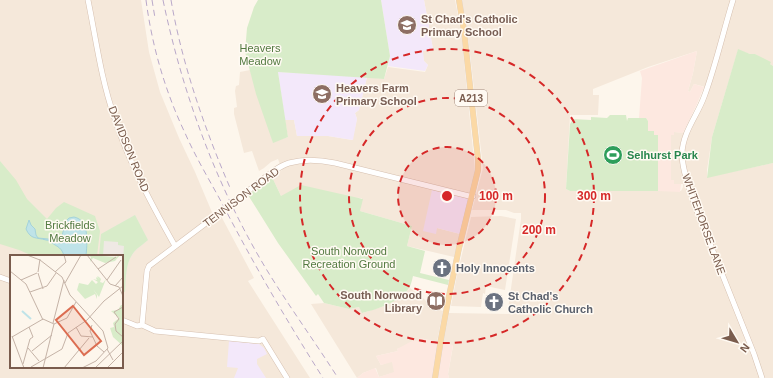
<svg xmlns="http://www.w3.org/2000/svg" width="773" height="378" font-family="Arial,sans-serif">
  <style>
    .residential { fill: #f5e8da; fill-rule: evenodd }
    .commercial { fill: #fde8e0 }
    .industrial { fill: #efe9e4 }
    .education { fill: #f3e8fa }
    .green { fill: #d8ecc9 }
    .water { fill: #bfe3e8; stroke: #a5d3da }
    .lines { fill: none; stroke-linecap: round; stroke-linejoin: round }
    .secondary-casing { stroke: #d6c0b0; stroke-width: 6 }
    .primary-casing { stroke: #dad1cd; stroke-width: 6 }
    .secondary { stroke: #fff; stroke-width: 5 }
    .primary { stroke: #fbd9a5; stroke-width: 5.5 }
    .rail { stroke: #b9a8c9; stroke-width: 1; stroke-dasharray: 6 4; stroke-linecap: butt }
    .secondary-bridge-casing { stroke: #d6c0b0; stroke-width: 6; stroke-linecap: butt }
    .secondary-bridge { stroke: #fff; stroke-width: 5 }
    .ring { fill: none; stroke: #d62828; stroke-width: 2; stroke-dasharray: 7 5 }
    .labels { text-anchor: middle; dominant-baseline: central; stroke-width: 3; stroke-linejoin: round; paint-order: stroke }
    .shield { fill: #fffaf3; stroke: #a28b7f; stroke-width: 1 }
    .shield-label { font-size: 10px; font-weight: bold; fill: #7a5c4d }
    .education-label { font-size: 11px; font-weight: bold; fill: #785e54; stroke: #fffaf3; text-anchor: start }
    .park-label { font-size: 11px; fill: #537a41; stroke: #fffaf3 }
    .street-label { font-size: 11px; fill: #7a5c4d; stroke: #fffaf3 }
    .leisure-label { font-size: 11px; font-weight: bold; fill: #27864d; stroke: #fffaf3; text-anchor: start }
    .worship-label { font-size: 11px; font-weight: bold; fill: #5b616d; stroke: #fffaf3; text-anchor: start }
    .inset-river { fill: none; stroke: #bfe3e8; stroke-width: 2 }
    .inset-road { fill: none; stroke: #c5b3a7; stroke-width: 1 }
    .view { fill: #dc6d51; fill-opacity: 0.15; stroke: #dc6d51; stroke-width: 2 }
    .inset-edge { fill: none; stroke: #7a5c4d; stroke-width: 2 }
    .centre { fill: #d62828; stroke: #fffaf3; stroke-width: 2 }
    .ring-label { font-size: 12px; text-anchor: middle; font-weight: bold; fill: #d62828; stroke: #fffaf3; stroke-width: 3; stroke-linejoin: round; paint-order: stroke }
  </style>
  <rect width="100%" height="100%" fill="#fdf6ec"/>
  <!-- residential -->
  <path class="residential" d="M0,0H141L149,52L160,92L179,138L195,172L214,217L216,220L221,216L254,278L248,281L310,378H0ZM11,256H122V367H11Z
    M424,0H455L461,31L475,170L469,199L437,228L460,234L454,257L407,246L412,226L360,211L362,198L281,196L272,177L282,170L278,159L271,162L264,168L259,171L252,151L244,153L234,114V108L237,107L235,91L236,86L239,85L240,72L250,70L273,142L288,137L285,120H294L297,136H328L352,140L357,119L355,113L359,110L367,77L384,79L388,67L425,72L428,65L424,61L422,51L433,49Z
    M461,0H773V66L755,54H750L738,50L712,137L707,170V177L773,163V378H449L448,374L453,346L443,344L449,313L509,314L508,309L521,219V213H514L506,210H472L483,168L469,45ZM697,51L693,73L688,91L690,92L694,84L709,88L706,98L690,133L674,132L671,135V180L673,184H683V187L681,191H570L566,189L570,115H598L599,95H593V89L648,67Z
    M501,216L516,219L505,290L486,286L485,294L483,293L481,307L451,306L457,275L471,217Z
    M410,288L422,297L427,302L429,307L443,311L437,342L420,338L419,341L397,349L398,351L376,356L381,365L392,361L396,372L379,377L376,368L363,373L357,378L311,304L324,303L349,309L359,307L363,313L387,305L399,298Z"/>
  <!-- commercial -->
  <path class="commercial" d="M697,51L693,73L688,91L690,92L694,84L704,87L697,104L683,133L674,132V135H671V180H674V184H681L680,192L658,191V136H654L647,131L648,121L646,118H639L642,78L640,71Z
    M420,338L453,345L448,374L449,378H357L363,373L375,368L379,377L394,372L392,362L381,365L376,356L398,351L397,349L414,340L419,341Z"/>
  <!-- industrial -->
  <path class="industrial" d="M135,215L148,240L135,251L129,260L127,268L125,292L122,291V256H99L101,234Z"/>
  <!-- education -->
  <path class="education" d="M381,0H424L433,49L423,51L424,61L428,65L425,71L388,66L390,56Z
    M278,72L367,77L359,110L355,113L357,119L353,140L328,136H297L294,120H285Z
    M432,190L469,199L460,234L437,228L436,234L423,231Z
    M229,341L259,344L264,348L267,354L257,359V364L266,378H234L238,368L227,367Z"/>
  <!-- green -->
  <path class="green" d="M258,0H381L390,56L384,79L278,72L288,137L273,143L256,94L245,52L247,28L254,7Z
    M738,49L750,54H755L771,62L770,64L773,66V163L707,178L712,137Z
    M610,115H626L627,121L628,118H646L648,121V131H654V135H658V191H570L566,189L570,124L573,119L591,120V117L607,118Z
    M0,161L16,180L27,199L47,219L56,208L64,202L95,216L100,231L97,256H33L19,250L0,244Z
    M272,177L281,196L301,185L363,199L360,211L412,226L407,246L425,251L420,273L449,280L448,285L413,276C412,280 411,285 409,288C400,302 378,309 362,313L359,307L349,309L324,303L318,294L316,296L278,243L248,195Z
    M135,215L148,240C144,244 138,247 134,252C125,263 126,279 125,292L122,291L123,273L122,272V260H123L124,246L118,245V242L104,241L103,256H99L101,234Z"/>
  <!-- water -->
  <path class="water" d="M74,217C90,220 87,244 86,256H64C62,248 58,247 52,243C50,242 49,240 46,240C36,237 31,240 26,229L29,220L31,225L35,229L36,235L38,238L48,239L60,243L66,221L69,218Z"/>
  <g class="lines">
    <defs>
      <path id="secondary" d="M88,0C96,39 101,79 114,116C128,161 152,205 175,246
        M733,0C723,32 716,65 704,97C697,116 683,132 682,153C682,171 690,189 695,206L754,354L762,378
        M243,195C255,186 275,167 289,163C303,159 321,160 335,163L469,196H473
        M0,277L11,281
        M122,320L137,326L142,325L155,331L259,341L263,339L287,378
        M142,325L147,271L149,266L214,217"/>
      <path id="primary" d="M435,378L441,339L448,301L459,248L478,170V159L464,31L459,0"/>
    </defs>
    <!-- secondary casing -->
    <use href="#secondary" class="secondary-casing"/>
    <!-- primary casing -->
    <use href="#primary" class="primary-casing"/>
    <!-- secondary -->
    <use href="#secondary" class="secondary"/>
    <!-- primary -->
    <use href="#primary" class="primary"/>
    <!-- rail -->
    <path class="rail" d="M146,0C152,46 165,91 185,133C196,158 210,181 223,205C254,265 287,321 323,378
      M152,0L155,18
      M163,0C181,86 211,171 254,248C279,293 310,334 338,378
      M171,0C182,64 205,130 231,190"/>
    <defs>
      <path id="secondary-bridge" d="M214,217L243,195"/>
    </defs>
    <!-- secondary-bridge casing -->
    <use href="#secondary-bridge" class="secondary-bridge-casing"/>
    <!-- secondary-bridge -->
    <use href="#secondary-bridge" class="secondary-bridge"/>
  </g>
  <!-- distance rings -->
  <circle cx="447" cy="196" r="49" fill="#d62828" fill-opacity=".12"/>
  <g class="ring">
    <circle cx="447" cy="196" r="49"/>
    <circle cx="447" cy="196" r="98"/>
    <circle cx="447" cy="196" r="147"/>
  </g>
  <!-- icons -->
  <defs>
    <symbol id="school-disc" viewBox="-11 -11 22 22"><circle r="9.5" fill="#8d6e63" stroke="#fffaf3"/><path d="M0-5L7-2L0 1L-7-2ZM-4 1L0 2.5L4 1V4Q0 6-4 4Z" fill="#fff"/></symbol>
    <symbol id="stadium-disc" viewBox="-11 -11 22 22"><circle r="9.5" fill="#2e9e5b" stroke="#fffaf3"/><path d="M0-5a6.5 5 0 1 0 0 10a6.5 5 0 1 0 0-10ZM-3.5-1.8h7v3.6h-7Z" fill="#fff"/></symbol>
    <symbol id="church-disc" viewBox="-11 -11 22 22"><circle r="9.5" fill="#6b7280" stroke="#fffaf3"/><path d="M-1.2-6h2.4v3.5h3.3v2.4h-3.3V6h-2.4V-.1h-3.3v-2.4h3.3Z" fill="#fff"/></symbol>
    <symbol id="library-disc" viewBox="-11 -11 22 22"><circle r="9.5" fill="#8d6e63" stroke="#fffaf3"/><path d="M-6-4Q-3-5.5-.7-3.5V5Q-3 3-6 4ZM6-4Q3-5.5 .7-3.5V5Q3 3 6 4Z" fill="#fff"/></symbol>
  </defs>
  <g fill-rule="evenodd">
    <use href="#school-disc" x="396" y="14" width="22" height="22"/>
    <use href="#school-disc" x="311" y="83" width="22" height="22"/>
    <use href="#stadium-disc" x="602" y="144" width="22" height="22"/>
    <use href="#church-disc" x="431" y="257" width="22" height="22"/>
    <use href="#library-disc" x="425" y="290" width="22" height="22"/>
    <use href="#church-disc" x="483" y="291" width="22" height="22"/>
  </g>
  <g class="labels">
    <!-- shield labels -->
    <rect class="shield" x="455" y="90" width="32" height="16" rx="3"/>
    <g class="shield-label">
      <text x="471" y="98">A213</text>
    </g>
    <!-- education labels -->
    <g class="education-label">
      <text x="421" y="19">St Chad's Catholic<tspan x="421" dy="13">Primary School</tspan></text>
      <text x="336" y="88">Heavers Farm<tspan x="336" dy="13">Primary School</tspan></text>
      <text x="422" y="295" text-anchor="end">South Norwood<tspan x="422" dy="13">Library</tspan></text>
    </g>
    <!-- park labels -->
    <g class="park-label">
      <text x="260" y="48">Heavers<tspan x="260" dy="13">Meadow</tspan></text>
      <text x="70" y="225">Brickfields<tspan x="70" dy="13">Meadow</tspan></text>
      <text x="349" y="251">South Norwood<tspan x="349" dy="13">Recreation Ground</tspan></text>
    </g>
    <!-- street labels -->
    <g class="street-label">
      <text transform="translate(129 149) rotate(68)">DAVIDSON ROAD</text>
      <text transform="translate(241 197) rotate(-37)">TENNISON ROAD</text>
      <text transform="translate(704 224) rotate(70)">WHITEHORSE LANE</text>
    </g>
    <!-- leisure labels -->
    <g class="leisure-label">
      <text x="627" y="155">Selhurst Park</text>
    </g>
    <!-- worship labels -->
    <g class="worship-label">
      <text x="456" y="268">Holy Innocents</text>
      <text x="508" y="296">St Chad's<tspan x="508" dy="13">Catholic Church</tspan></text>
    </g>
  </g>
  <!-- overview -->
  <g transform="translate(10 255)">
    <rect width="113" height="113" fill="#fdf6ec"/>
    <path d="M77,0L106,2L110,0L105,6L95,8L83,3L80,7L81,2ZM87,21L89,22L91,24L90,27L93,28L96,24L89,42L83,34L87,40V44L85,39L75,44L67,35L69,28L78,30L82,25L86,29L88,27L83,24L87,25L86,23L87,22L89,24ZM111,50H113V91L103,82L100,73L104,72L103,68L109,63L101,56L108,55Z" fill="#d8ecc9"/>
    <path class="inset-river" d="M12,56L21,64"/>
    <path class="inset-road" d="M17,0L30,5L52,22L60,40L93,76L98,93L86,106L72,113M77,0L100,29L109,32L113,41M88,14L106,2M0,16L16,29L33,65M28,17L30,4M45,17L56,7L54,0M28,18L33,34M11,25L27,18M97,25L111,5M55,28L71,0M105,31L113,22M20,37L37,31L46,18M113,52L104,57L109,64L105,69L106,76L113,82M33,64L44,69M43,68L54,25M44,69L57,63L66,47M82,70L80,76L87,91L94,97M66,72L71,81L83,82M2,81L14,113M2,82L33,64M18,93L29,106M97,94L103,105M22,96L42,80M13,109L20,84L23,82L19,72M21,112L52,94L58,78L77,65L94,46L113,31M33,113L44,69M54,113L79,83M85,113L113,86M97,113L113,97"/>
    <path class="view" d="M63,51L91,86L74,100L46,65Z"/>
    <rect width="113" height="113" class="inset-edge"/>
  </g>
  <circle cx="447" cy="196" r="6" class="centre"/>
  <g class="ring-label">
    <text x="496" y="200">100 m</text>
    <text x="594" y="200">300 m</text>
    <text x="539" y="234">200 m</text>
  </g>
  <!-- north arrow -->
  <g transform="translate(737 342) rotate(128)" stroke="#fffaf3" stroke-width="3" paint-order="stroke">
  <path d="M0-3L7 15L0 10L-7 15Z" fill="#7a5c4d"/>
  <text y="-6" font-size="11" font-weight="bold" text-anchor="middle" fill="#7a5c4d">N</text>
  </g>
</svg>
